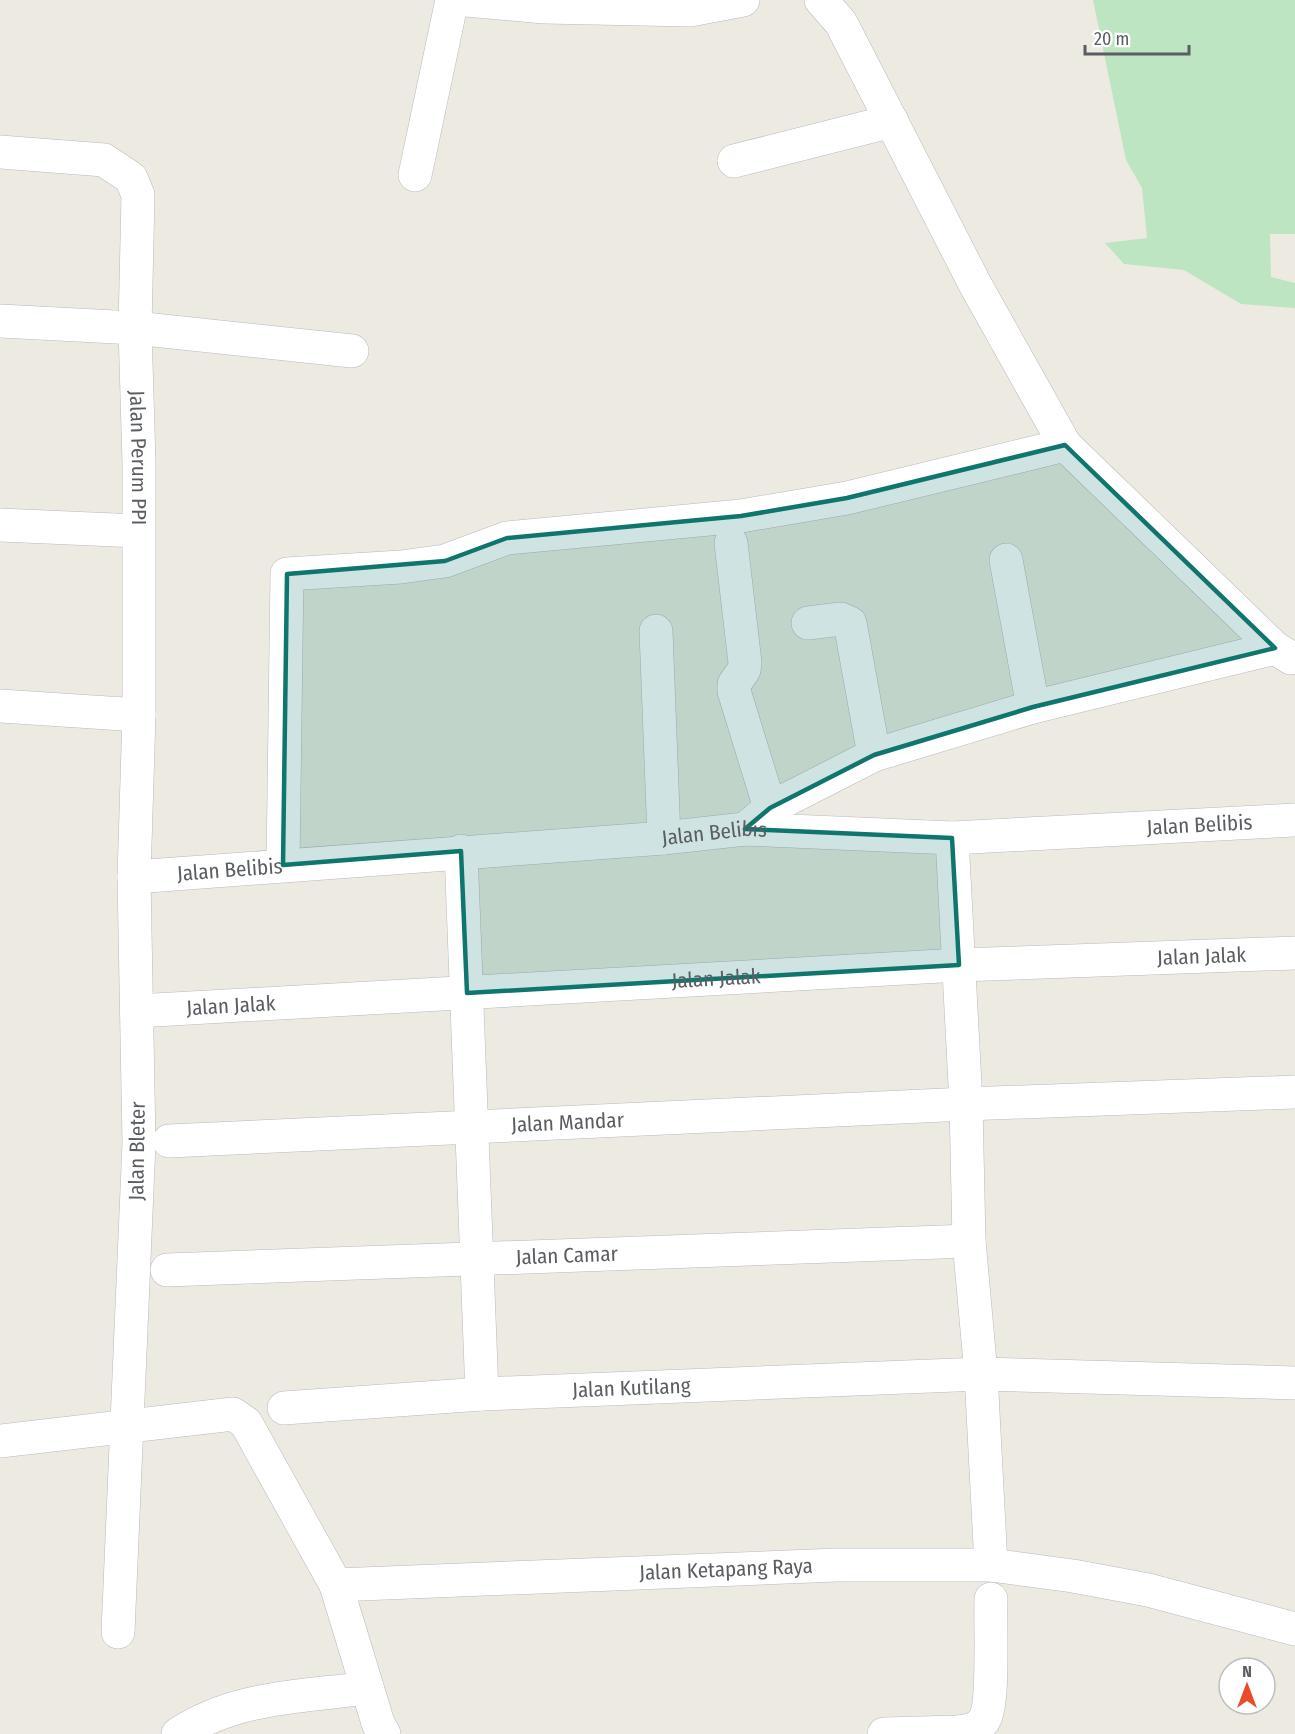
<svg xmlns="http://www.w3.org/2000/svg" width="1295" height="1734" font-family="'Fira Sans Condensed',sans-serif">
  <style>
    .green { fill: #bde5c1 }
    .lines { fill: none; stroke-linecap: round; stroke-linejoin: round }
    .minor-casing { stroke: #b7b9be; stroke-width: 34 }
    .minor { stroke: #fff; stroke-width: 33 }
    .marked { fill: #0f766e; fill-opacity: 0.2; stroke: #0f766e; stroke-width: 4.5; stroke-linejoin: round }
    .labels { text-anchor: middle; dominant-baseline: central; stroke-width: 4.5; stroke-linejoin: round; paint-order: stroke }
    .street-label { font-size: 21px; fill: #5a5d62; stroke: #fff }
  </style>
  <rect width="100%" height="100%" fill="#edebe1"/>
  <!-- green -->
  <path class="green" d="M1093,0H1295V234H1270L1271,277L1295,283V308L1241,304L1184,270L1124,264L1105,243L1147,238L1142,188L1126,160Z"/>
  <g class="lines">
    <defs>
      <g id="minor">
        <path d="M466,0L544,7L690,10L743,0"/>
        <path d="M821,0L841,23L976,286L1065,445L1275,648"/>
        <path id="s1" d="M0,152L104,160L131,178L138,195L135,328L139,464V715L134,877L139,1143L118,1632"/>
        <path d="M734,161L892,121"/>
        <path d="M415,175L452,0"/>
        <path d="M0,321L135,328L352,351"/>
        <path d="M0,525L138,531"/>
        <path d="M731,543L745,663L744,670L734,684V691L770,808"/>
        <path d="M1006,560L1033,707"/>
        <path d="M808,623L841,619L850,623L874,755"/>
        <path d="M656,631L664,838"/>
        <path d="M0,706L139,715"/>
        <path d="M745,829L770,808L874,755L1033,707L1275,648L1291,658"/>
        <path d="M952,838L966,1104L969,1241L981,1374L991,1565"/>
        <path d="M461,851L482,1394"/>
        <path d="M283,865L287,574L401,567L445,561L507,538L741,516L847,498L1065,445"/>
        <path id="s2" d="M134,877L664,838L745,829L952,838L1295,820"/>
        <path id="s3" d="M137,1011L959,965L1295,953"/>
        <path id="s4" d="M169,1141L966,1104L1295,1092"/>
        <path id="s5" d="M167,1270L969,1241"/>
        <path id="s6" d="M284,1408L482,1394L981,1374L1295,1383"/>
        <path id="s7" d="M0,1441L233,1414L246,1423L336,1585L837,1565H991L1073,1576L1148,1590L1295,1629"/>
        <path d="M336,1585L378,1723L384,1734"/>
        <path d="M178,1734C237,1696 300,1697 367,1688"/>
        <path d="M884,1734L957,1732C967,1731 980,1729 985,1718C994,1702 990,1623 991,1599"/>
      </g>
    </defs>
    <!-- minor casing -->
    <use href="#minor" class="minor-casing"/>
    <!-- minor -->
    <use href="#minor" class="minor"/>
  </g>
  <!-- marked area -->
  <path class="marked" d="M1065,445L1275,648L1033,707L874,755L770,808L745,829L952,838L959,965L467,993L461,851L283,865L287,574L445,561L507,538L741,516L847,498Z"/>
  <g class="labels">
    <!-- street labels -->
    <g class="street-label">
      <text stroke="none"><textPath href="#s1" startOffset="418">Jalan Perum PPI</textPath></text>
      <text stroke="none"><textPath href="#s2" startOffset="1068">Jalan Belibis</textPath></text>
      <text stroke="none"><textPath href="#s2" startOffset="582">Jalan Belibis</textPath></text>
      <text stroke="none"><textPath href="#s2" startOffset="96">Jalan Belibis</textPath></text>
      <text stroke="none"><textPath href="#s3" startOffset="1066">Jalan Jalak</textPath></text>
      <text stroke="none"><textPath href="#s3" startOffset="580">Jalan Jalak</textPath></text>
      <text stroke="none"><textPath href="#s3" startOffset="94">Jalan Jalak</textPath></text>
      <text stroke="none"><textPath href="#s4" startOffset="399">Jalan Mandar</textPath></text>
      <text transform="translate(137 1151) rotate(-89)">Jalan Bleter</text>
      <text stroke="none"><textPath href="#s5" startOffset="400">Jalan Camar</textPath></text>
      <text stroke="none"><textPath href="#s6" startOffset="348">Jalan Kutilang</textPath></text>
      <text stroke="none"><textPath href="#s7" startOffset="826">Jalan Ketapang Raya</textPath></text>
    </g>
  </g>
  <!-- north arrow -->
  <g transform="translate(1247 1686)"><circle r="28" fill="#ffffff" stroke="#bdbec0" stroke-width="1.5"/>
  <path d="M0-4.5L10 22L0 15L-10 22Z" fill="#ea4b29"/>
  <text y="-9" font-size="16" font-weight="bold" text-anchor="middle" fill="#5a5d62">N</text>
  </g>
  <!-- scale -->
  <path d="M1085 45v9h104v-9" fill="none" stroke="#5a5d62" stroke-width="3"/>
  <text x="1094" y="45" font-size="18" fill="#5a5d62" stroke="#ffffff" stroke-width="4.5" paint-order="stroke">20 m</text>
</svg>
